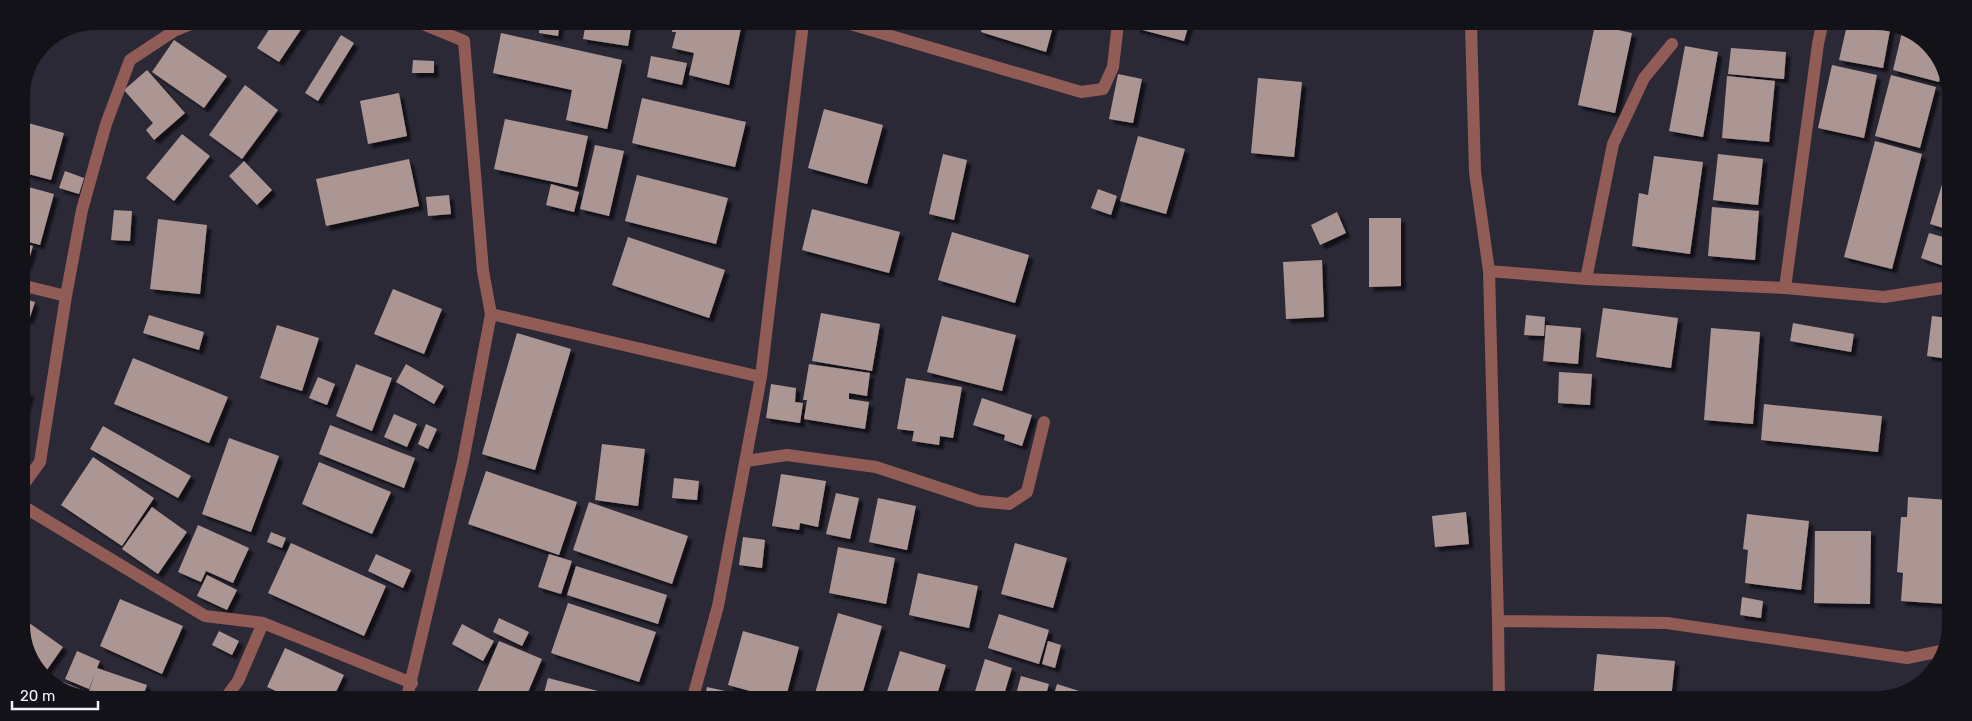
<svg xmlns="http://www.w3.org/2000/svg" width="1972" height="721" font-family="Rubik,sans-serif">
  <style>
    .building { fill: #ac9693; filter: url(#shadow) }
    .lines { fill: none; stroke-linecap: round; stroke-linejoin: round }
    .street { stroke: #915c56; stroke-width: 12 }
  </style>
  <defs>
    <filter id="shadow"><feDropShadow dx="4.5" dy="4.5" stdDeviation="1" flood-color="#0009"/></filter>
  </defs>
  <rect width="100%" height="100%" fill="#2c2937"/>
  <!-- building -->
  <path class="building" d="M274,22H306L279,62L257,48Z
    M540,22H560L558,36L539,33Z
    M586,22H632L628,46L583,39Z
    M674,22L742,23L729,85L689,75L694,53L672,48L676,32H672Z
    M983,23H1054L1046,52L981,32Z
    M1137,23L1189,24L1184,41L1135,28Z
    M1595,25L1632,33L1615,113L1578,105Z
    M1847,25H1891L1883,68L1839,60Z
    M1903,28L1935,50L1942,68L1939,82L1893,70Z
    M501,33L622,60L607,129L566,120L572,90L493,73Z
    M341,35L354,43L318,101L305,93Z
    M174,40L227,76L204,108L152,72Z
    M1685,46L1718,52L1703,137L1669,131Z
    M1731,48L1786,52L1784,79L1728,74Z
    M651,56L687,63L682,85L647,77Z
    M413,60L434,61V73H412Z
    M1832,65L1877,75L1864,138L1818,128Z
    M147,70L185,113L154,140L146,130L153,123L124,90Z
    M1118,74L1142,79L1133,123L1109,119Z
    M1891,75L1936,87L1920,148L1875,136Z
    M1727,76L1775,81L1769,142L1722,138Z
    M1258,78L1302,82L1294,157L1251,153Z
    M245,85L278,110L242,159L209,135Z
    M399,93L407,136L368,144L360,101Z
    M642,98L746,122L735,167L632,143Z
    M824,109L883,125L867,184L808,168Z
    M505,119L588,136L577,187L494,169Z
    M21,121L64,133L51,180L21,172Z
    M182,134L210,156L174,201L146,178Z
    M1138,136L1185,149L1166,214L1120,201Z
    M1875,141L1922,154L1892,269L1844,257Z
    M595,145L624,151L609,216L580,209Z
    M943,154L967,160L954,220L929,214Z
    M1718,154L1763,159L1758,205L1713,200Z
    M1654,156L1703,162L1690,254L1632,246L1639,193L1648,195Z
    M1950,158V230L1930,224Z
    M409,159L419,206L326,226L316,179Z
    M244,161L272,190L257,205L229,176Z
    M65,171L84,178L79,194L59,188Z
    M637,175L728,198L716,244L625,221Z
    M551,184L579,192L574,212L546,205Z
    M21,185L54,194L40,245L21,240Z
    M1098,189L1117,196L1111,215L1091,208Z
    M449,195L451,214L428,216L426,197Z
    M1712,207L1759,211L1755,260L1708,256Z
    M812,209L900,232L889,273L802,250Z
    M114,210L132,211L130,241L111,240Z
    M1337,212L1346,233L1320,245L1311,225Z
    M1369,218H1401V286L1369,287Z
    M158,219L207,225L200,294L150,289Z
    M952,232L1029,255L1015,303L938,280Z
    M1929,233L1950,239V250L1944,266L1921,258Z
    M628,237L725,270L709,318L612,285Z
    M21,242L33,246L27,266L21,264Z
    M1322,260L1324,317L1286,319L1283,262Z
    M393,289L442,309L424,354L374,334Z
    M21,298L35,302L29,320L21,318Z
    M1603,308L1678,318L1671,368L1596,357Z
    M821,313L880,324L872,371L812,361Z
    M149,315L204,332L199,350L143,333Z
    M1526,315L1545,317L1544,336L1524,335Z
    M942,316L1016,335L1002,391L927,372Z
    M1932,316L1949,318V359L1927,356Z
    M1793,323L1854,334L1851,352L1790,341Z
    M277,325L319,338L302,391L260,378Z
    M1546,325L1581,328L1578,364L1543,361Z
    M1711,328L1760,332L1753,424L1704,420Z
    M517,333L571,349L535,470L482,454Z
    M133,358L228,397L209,443L114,404Z
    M356,364L392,378L372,431L336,416Z
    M406,364L444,386L434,404L396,382Z
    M809,364L870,373L867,396L849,393V399L869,402L865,429L804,419L807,400H803Z
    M1559,372L1592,374L1590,405L1558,403Z
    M318,377L335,384L327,405L309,398Z
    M906,378L962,387L953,438L940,436L939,445L912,441L914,431L897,429Z
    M771,384L796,388L795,402L803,403L800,423L766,418Z
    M21,389L30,392L22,420H21Z
    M982,398L1032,415L1022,446L1004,440L1005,435L973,425Z
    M1764,404L1882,416L1878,452L1761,440Z
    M394,414L417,424L407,447L384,437Z
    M426,424L437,429L428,449L418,444Z
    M330,425L415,458L404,488L319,454Z
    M103,426L191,476L178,498L90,449Z
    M229,438L279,456L251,532L202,514Z
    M602,444L645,449L638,506L595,500Z
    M93,457L154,498L122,546L61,505Z
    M319,462L391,492L372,534L302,504Z
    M486,471L577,502L559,555L468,524Z
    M781,474L826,481L818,527L800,523L799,530L772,526Z
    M674,478L699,481L697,500L672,498Z
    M836,493L859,498L850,539L826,534Z
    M1908,497L1948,500L1947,604L1901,601L1903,573L1897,572L1901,517H1907Z
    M878,498L916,506L907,550L869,542Z
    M589,502L688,536L672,584L573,550Z
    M152,507L187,532L158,574L122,549Z
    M1466,512L1469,544L1435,547L1432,516Z
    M1747,514L1809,521L1801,590L1745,583L1748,550L1743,549Z
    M198,525L249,548L233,583L206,571L201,582L178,572Z
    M1815,531H1871L1870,604L1814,603Z
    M271,532L286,538L282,548L267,542Z
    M743,537L765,540L762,568L739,565Z
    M291,543L386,586L364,636L268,593Z
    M1015,543L1067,558L1053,608L1001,594Z
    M838,547L895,558L886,604L829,593Z
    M376,554L411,570L403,588L368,571Z
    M549,554L572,561L561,594L538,587Z
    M576,566L667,595L658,624L567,595Z
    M918,573L978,586L969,628L909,615Z
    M207,575L237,590L227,610L197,596Z
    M1742,597L1763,601L1761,618L1740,615Z
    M120,599L183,626L162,674L100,646Z
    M568,603L656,632L639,682L551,653Z
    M838,613L882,626L861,698L814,697Z
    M999,614L1049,630L1039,664L988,648Z
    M499,618L529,632L522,646L493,632Z
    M25,620L63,647L44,674L36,668L21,630V625Z
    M462,624L494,641L483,661L452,644Z
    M219,631L239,641L232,655L212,645Z
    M743,631L799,647L786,697H772L728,685Z
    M499,641L542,659L526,697H475Z
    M1048,641L1061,645L1055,668L1042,664Z
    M285,648L344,675L334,696H287L267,687Z
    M77,651L100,661L97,668L147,685L143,696H102L89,691L96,671L89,689L65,679Z
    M900,651L946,665L936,698H885Z
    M1597,654L1675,661L1671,699H1593Z
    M985,659L1012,668L1003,698H973Z
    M1021,676L1049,684L1045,698H1015Z
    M548,678L617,696V697H543Z
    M63,682L87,692L85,696H72L61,688Z
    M1057,684L1101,698H1053Z
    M707,687L752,697H705Z"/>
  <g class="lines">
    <!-- street -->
    <path class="street" d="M847,23L1081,92L1103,89L1113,67L1118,23
      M1471,24L1475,172L1489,271L1498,621L1499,699
      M1489,271L1586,279L1785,288L1884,297L1949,287
      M1586,279L1613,144L1644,78L1672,44
      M21,285L66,296
      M1785,288L1818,44L1822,25
      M491,314L761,377
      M746,461L787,455L876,467L979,501L1009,504L1027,492L1044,422
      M21,488L40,462L66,296L82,210L106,124L130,60L174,31L198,21
      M21,505L205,616L263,623L412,683
      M1498,621L1667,623L1907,658L1946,650
      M227,696L238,681L263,623
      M407,697L463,461L491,314L483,271L464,41L418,22
      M693,697L718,606L761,377L803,23"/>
  </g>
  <!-- crop -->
  <path d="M0 0H1972V721H0ZM96 30H1876A66 66 0 0 1 1942 96V625A66 66 0 0 1 1876 691H96A66 66 0 0 1 30 625V96A66 66 0 0 1 96 30Z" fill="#141219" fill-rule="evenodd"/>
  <!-- scale -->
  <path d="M12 701v8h86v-8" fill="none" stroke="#f3f1fa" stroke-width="2.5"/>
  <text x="20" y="701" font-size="15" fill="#f3f1fa" stroke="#141219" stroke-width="4" paint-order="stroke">20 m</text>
</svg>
